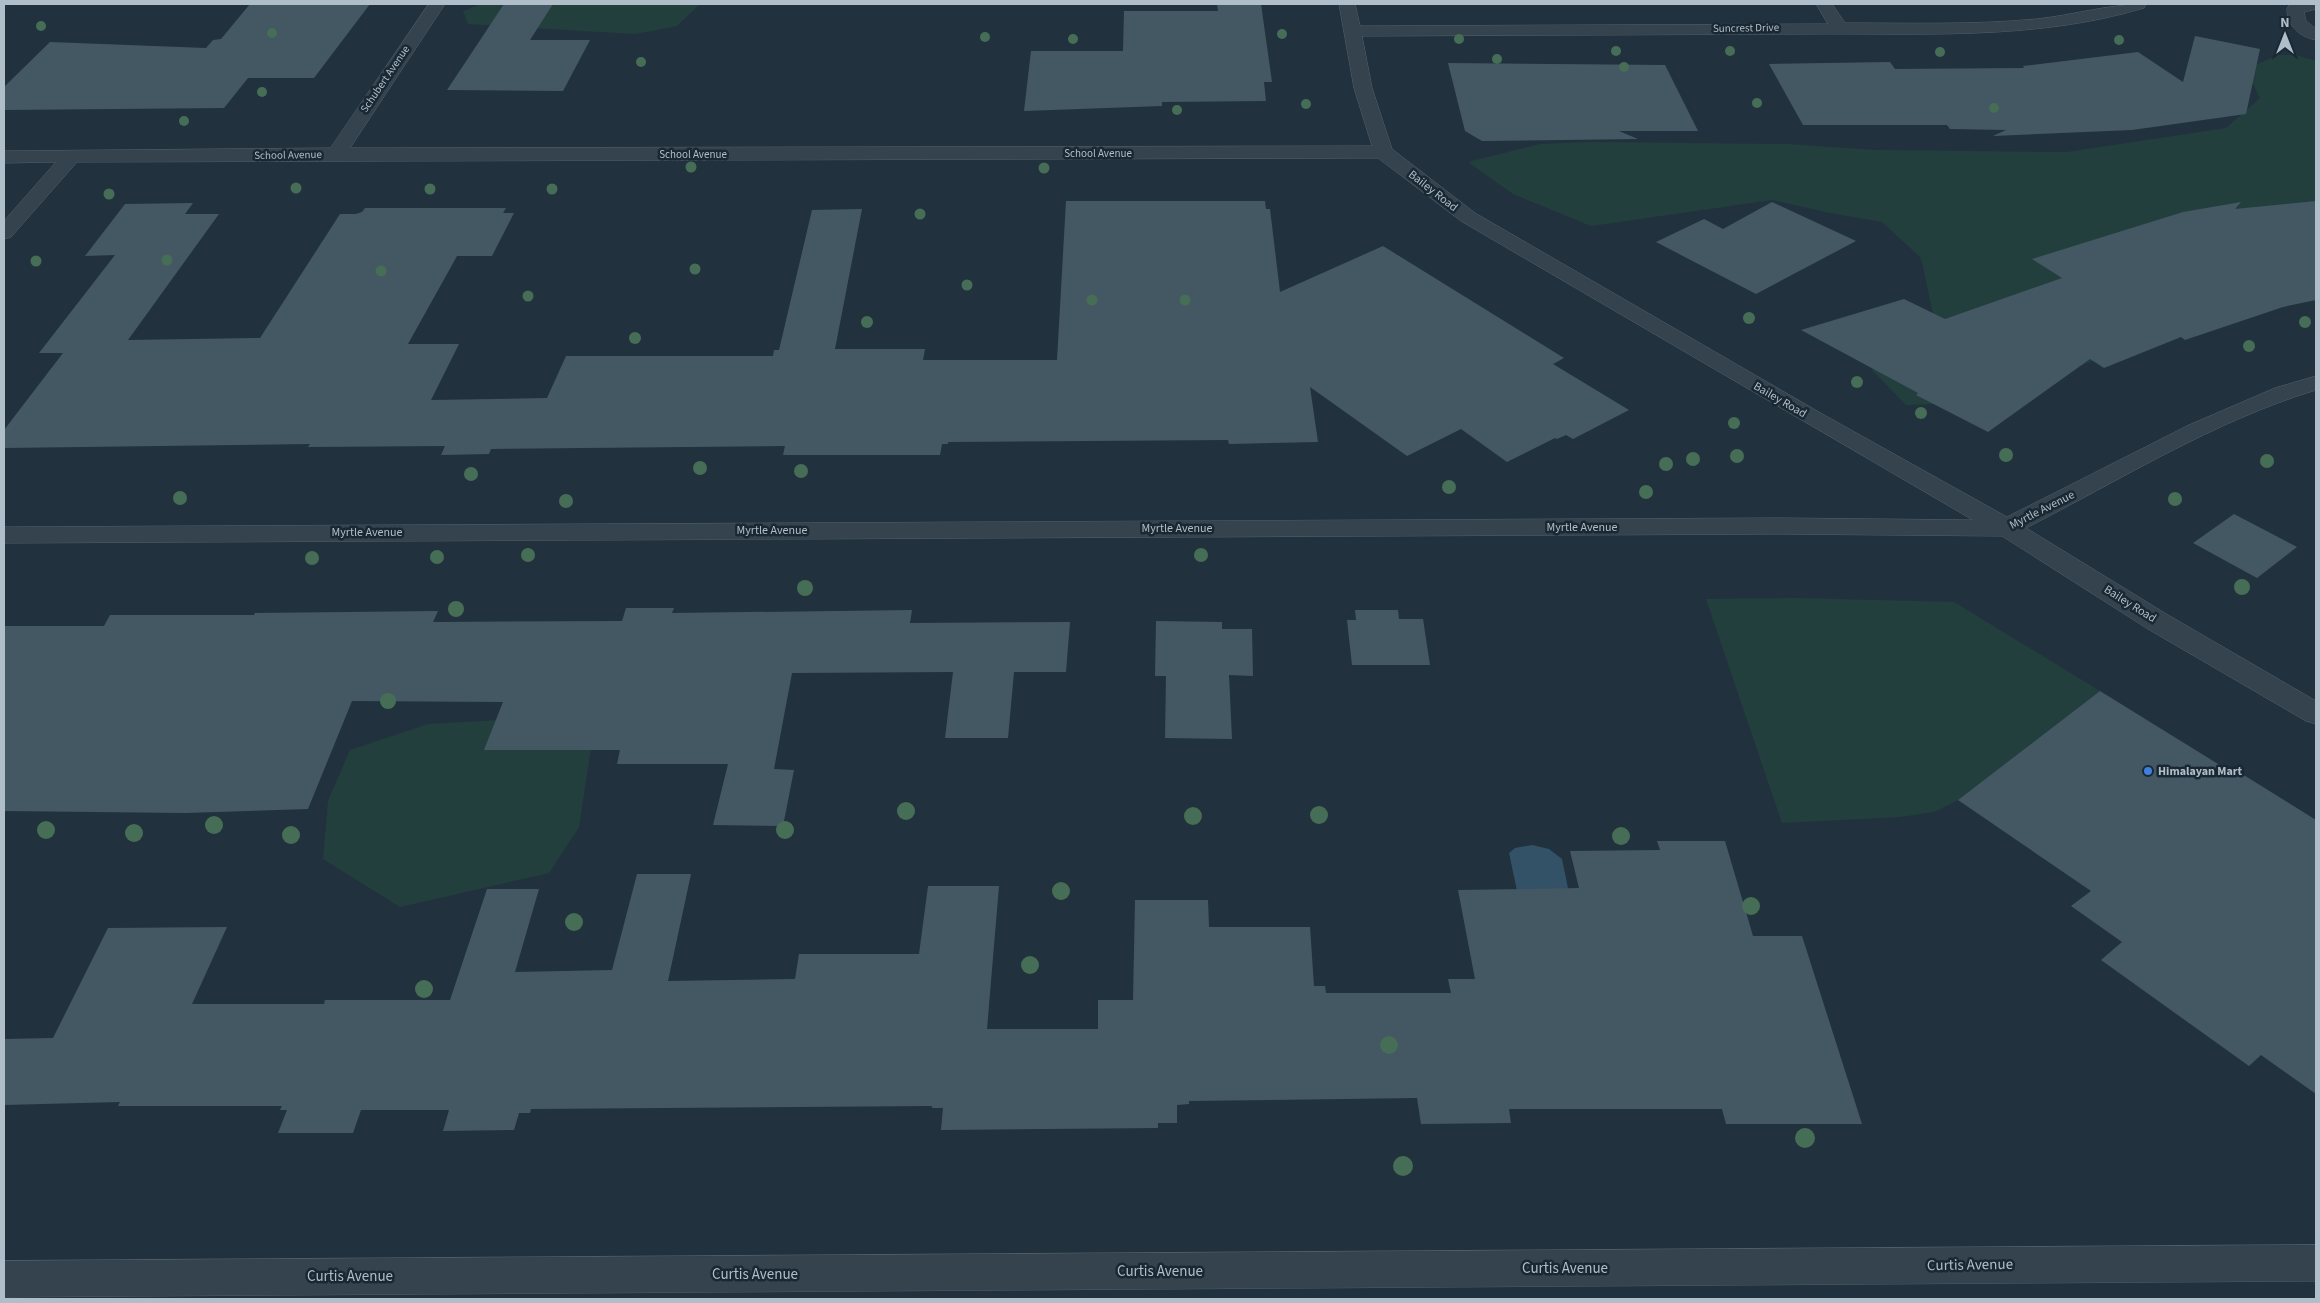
<svg xmlns="http://www.w3.org/2000/svg" width="2320" height="1303" viewBox="0 0 2320 1303" font-family="'Source Sans 3',sans-serif">
	<style>
		.green { fill: #233f3d }
		.water { fill: #335167 }
		.building { fill: #445864 }
		.lines { fill: none; stroke-linecap: round; stroke-linejoin: round }
		.minor-casing { stroke: #53616c; stroke-width: 1 }
		.minor { fill: #35434e; fill-rule: evenodd }
		.tree { fill: #466d55 }
		.shop-dot { fill: #3f7fe0; stroke: #1a2833; stroke-width: 2 }
		.labels { text-anchor: middle; dominant-baseline: central; stroke-width: 5; stroke-linejoin: round; paint-order: stroke }
		.far-street-label { font-size: 11px; fill: #b0bec9; stroke: #1a2833 }
		.street-label { font-size: 12px; fill: #b0bec9; stroke: #1a2833 }
		.poi-label { font-size: 12px; font-weight: bold; fill: #b0bec9; stroke: #1a2833; text-anchor: start }
		.near-street-label { font-size: 15px; fill: #b0bec9; stroke: #1a2833 }
	</style>
	<rect width="100%" height="100%" fill="#21323e"/>
	<!-- green -->
	<g class="green">
		<polygon points="482,4 700,4 677,26 635,34 468,24 463,11"/>
		<polygon points="2278,55 2296,55 2316,61 2316,212 2271,218 2099,358 2038,384 1960,403 1906,405 1872,370 1897,336 1935,322 1921,258 1882,222 1830,213 1772,200 1591,226 1513,194 1468,162 1540,144 1589,142 1786,144 1875,150 2067,152 2226,128 2260,98 2246,69"/>
		<polygon points="1795,598 1954,602 2100,691 1958,800 1934,812 1900,817 1782,823 1706,599"/>
		<polygon points="596,715 579,827 549,873 400,907 323,859 328,801 350,750 428,724"/>
	</g>
	<!-- water -->
	<polygon class="water" points="1532,845 1549,849 1562,859 1574,917 1524,924 1509,853 1515,848"/>
	<!-- building -->
	<g class="building">
		<polygon points="250,4 370,4 314,78 248,78 224,108 4,110 4,87 50,42 206,48 213,40 221,39"/>
		<polygon points="504,4 553,4 530,40 590,40 563,91 447,90"/>
		<polygon points="1217,4 1261,4 1272,82 1264,82 1266,101 1162,102 1162,106 1024,111 1031,51 1123,51 1124,11 1218,11"/>
		<polygon points="2195,36 2260,49 2246,114 2132,130 1993,136 2006,130 1950,129 1947,125 1803,125 1769,64 1890,62 1895,69 2024,68 2023,66 2138,52 2183,82"/>
		<polygon points="1448,63 1665,65 1698,131 1619,131 1638,139 1482,141 1465,131"/>
		<polygon points="1066,201 1265,201 1266,209 1270,209 1280,292 1383,246 1564,358 1553,364 1629,410 1573,439 1566,435 1557,439 1555,438 1507,462 1461,429 1407,456 1310,387 1318,442 1229,444 1228,440 948,442 948,444 942,444 940,455 783,455 785,446 491,449 489,454 441,455 445,446 308,447 310,444 4,448 4,430 63,353 39,353 115,255 85,256 125,204 193,203 185,214 219,214 128,340 260,338 340,214 356,214 362,212 365,208 506,208 503,213 514,213 492,256 457,256 408,344 459,344 431,400 547,398 566,356 773,356 774,350 779,350 812,210 862,209 835,349 925,349 923,360 1057,360"/>
		<polygon points="2316,201 2316,300 2283,307 2185,340 2181,337 2104,368 2090,359 1988,432 1916,395 1918,393 1801,330 1904,299 1945,319 2062,278 2032,259 2183,212 2241,202 2235,209"/>
		<polygon points="1772,202 1856,241 1756,294 1656,242 1704,219 1723,229"/>
		<polygon points="2234,514 2297,547 2257,578 2193,543"/>
		<polygon points="626,608 674,608 672,613 912,610 910,623 1070,622 1066,672 1014,672 1008,738 945,738 953,672 792,673 774,769 794,770 783,826 713,825 728,764 617,764 620,750 484,750 503,702 352,701 308,809 185,813 4,811 4,626 104,626 110,615 254,615 255,613 438,611 433,622 622,621"/>
		<polygon points="1355,610 1398,610 1399,619 1423,619 1430,665 1352,665 1347,620 1356,620"/>
		<polygon points="1156,621 1222,622 1222,629 1252,629 1253,676 1229,675 1232,739 1165,738 1166,676 1155,676"/>
		<polygon points="2100,691 2231,772 2234,769 2316,820 2316,1094 2261,1055 2249,1066 2101,960 2122,942 2071,906 2091,891 1958,800"/>
		<polygon points="1657,841 1725,841 1753,936 1802,936 1862,1124 1726,1124 1722,1109 1509,1109 1511,1123 1421,1124 1417,1098 1189,1101 1189,1104 1177,1105 1177,1123 1158,1123 1158,1128 941,1130 943,1108 932,1108 932,1106 531,1109 530,1113 519,1113 514,1130 443,1131 449,1110 361,1110 353,1133 278,1133 287,1110 280,1110 282,1106 118,1106 120,1102 4,1105 4,1039 53,1038 108,928 227,927 192,1004 324,1004 325,1000 450,1000 487,889 539,889 515,972 612,970 637,874 691,874 668,981 795,979 799,954 919,954 928,886 999,886 987,1029 1098,1029 1098,1000 1133,1000 1135,900 1208,900 1209,927 1310,927 1314,986 1325,986 1326,993 1451,993 1448,979 1475,979 1458,890 1579,888 1570,851 1660,850"/>
	</g>
	<g class="lines">
		<!-- minor casing -->
		<g class="minor-casing">
			<g id="minor">
				<path d="M429 4H445L350 148 1372 146 1354 88 1339 4H1355L1360 26 1828 24 1816 4H1832L1845 23C1909 23 1973 25 2037 19 2074 15 2109 4 2146 4L2144 8C2034 41 1917 33 1803 34 1656 35 1509 35 1362 36L1372 88 1392 149 1475 213 1824 415 2007 517 2189 425 2275 388 2316 376V390C2214 421 2120 480 2026 528L2168 615 2316 701V724L2306 721 2148 629 2002 536 1779 534 4 543V527L1779 518 1973 520 1461 221 1378 158 77 162 11 237 4 239V221L56 162 4 163V151L330 148Z"/>
				<path d="M2296 4H2316V9L2304 12 2306 21 2316 29V40C2300 37 2287 26 2287 9L2289 5Z"/>
				<polygon points="2316,1245 2316,1281 4,1297 4,1261"/>
			</g>
		</g>
		<!-- minor -->
		<use href="#minor" class="minor"/>
	</g>
	<!-- trees -->
	<g class="tree">
		<circle cx="41" cy="26" r="5"/>
		<circle cx="272" cy="33" r="5"/>
		<circle cx="1282" cy="34" r="5"/>
		<circle cx="985" cy="37" r="5"/>
		<circle cx="1073" cy="39" r="5"/>
		<circle cx="1459" cy="39" r="5"/>
		<circle cx="2119" cy="40" r="5"/>
		<circle cx="1616" cy="51" r="5"/>
		<circle cx="1730" cy="51" r="5"/>
		<circle cx="1940" cy="52" r="5"/>
		<circle cx="1497" cy="59" r="5"/>
		<circle cx="641" cy="62" r="5"/>
		<circle cx="1624" cy="67" r="5"/>
		<circle cx="262" cy="92" r="5"/>
		<circle cx="1757" cy="103" r="5"/>
		<circle cx="1306" cy="104" r="5"/>
		<circle cx="1994" cy="108" r="5"/>
		<circle cx="1177" cy="110" r="5"/>
		<circle cx="184" cy="121" r="5"/>
		<circle cx="691" cy="167" r="5.5"/>
		<circle cx="1044" cy="168" r="5.5"/>
		<circle cx="296" cy="188" r="5.5"/>
		<circle cx="430" cy="189" r="5.5"/>
		<circle cx="552" cy="189" r="5.5"/>
		<circle cx="109" cy="194" r="5.5"/>
		<circle cx="920" cy="214" r="5.5"/>
		<circle cx="167" cy="260" r="5.5"/>
		<circle cx="36" cy="261" r="5.5"/>
		<circle cx="695" cy="269" r="5.5"/>
		<circle cx="381" cy="271" r="5.5"/>
		<circle cx="967" cy="285" r="5.5"/>
		<circle cx="528" cy="296" r="5.5"/>
		<circle cx="1092" cy="300" r="5.5"/>
		<circle cx="1185" cy="300" r="5.5"/>
		<circle cx="1749" cy="318" r="6"/>
		<circle cx="867" cy="322" r="6"/>
		<circle cx="2305" cy="322" r="6"/>
		<circle cx="635" cy="338" r="6"/>
		<circle cx="2249" cy="346" r="6"/>
		<circle cx="1857" cy="382" r="6"/>
		<circle cx="1921" cy="413" r="6"/>
		<circle cx="1734" cy="423" r="6"/>
		<circle cx="2006" cy="455" r="7"/>
		<circle cx="1737" cy="456" r="7"/>
		<circle cx="1693" cy="459" r="7"/>
		<circle cx="2267" cy="461" r="7"/>
		<circle cx="1666" cy="464" r="7"/>
		<circle cx="700" cy="468" r="7"/>
		<circle cx="801" cy="471" r="7"/>
		<circle cx="471" cy="474" r="7"/>
		<circle cx="1449" cy="487" r="7"/>
		<circle cx="1646" cy="492" r="7"/>
		<circle cx="180" cy="498" r="7"/>
		<circle cx="2175" cy="499" r="7"/>
		<circle cx="566" cy="501" r="7"/>
		<circle cx="528" cy="555" r="7"/>
		<circle cx="1201" cy="555" r="7"/>
		<circle cx="437" cy="557" r="7"/>
		<circle cx="312" cy="558" r="7"/>
		<circle cx="2242" cy="587" r="8"/>
		<circle cx="805" cy="588" r="8"/>
		<circle cx="456" cy="609" r="8"/>
		<circle cx="388" cy="701" r="8"/>
		<circle cx="906" cy="811" r="9"/>
		<circle cx="1319" cy="815" r="9"/>
		<circle cx="1193" cy="816" r="9"/>
		<circle cx="214" cy="825" r="9"/>
		<circle cx="46" cy="830" r="9"/>
		<circle cx="785" cy="830" r="9"/>
		<circle cx="134" cy="833" r="9"/>
		<circle cx="291" cy="835" r="9"/>
		<circle cx="1621" cy="836" r="9"/>
		<circle cx="1061" cy="891" r="9"/>
		<circle cx="1751" cy="906" r="9"/>
		<circle cx="574" cy="922" r="9"/>
		<circle cx="1030" cy="965" r="9"/>
		<circle cx="424" cy="989" r="9"/>
		<circle cx="1389" cy="1045" r="9"/>
		<circle cx="1805" cy="1138" r="10"/>
		<circle cx="1403" cy="1166" r="10"/>
	</g>
	<!-- markers -->
	<circle class="shop-dot" cx="2148" cy="771" r="5"/>
	<g class="labels">
		<!-- far-street labels -->
		<g class="far-street-label">
			<text transform="translate(1746 28) rotate(-1)">Suncrest Drive</text>
			<text transform="translate(385 79) rotate(-56)">Schubert Avenue</text>
			<text x="1098" y="153">School Avenue</text>
			<text x="693" y="154">School Avenue</text>
			<text transform="translate(288 155) rotate(-1)">School Avenue</text>
		</g>
		<!-- street labels -->
		<g class="street-label">
			<text transform="translate(1433 191) rotate(38)">Bailey Road</text>
			<text transform="translate(1780 400) rotate(30)">Bailey Road</text>
			<text transform="translate(2042 510) rotate(-27)">Myrtle Avenue</text>
			<text x="1582" y="527">Myrtle Avenue</text>
			<text x="1177" y="528">Myrtle Avenue</text>
			<text x="772" y="530">Myrtle Avenue</text>
			<text x="367" y="532">Myrtle Avenue</text>
			<text transform="translate(2130 604) rotate(32)">Bailey Road</text>
		</g>
		<!-- poi labels -->
		<g class="poi-label">
			<text x="2158" y="771">Himalayan Mart</text>
		</g>
		<!-- near-street labels -->
		<g class="near-street-label">
			<text transform="translate(1970 1265) rotate(-1)">Curtis Avenue</text>
			<text x="1565" y="1268">Curtis Avenue</text>
			<text x="1160" y="1271">Curtis Avenue</text>
			<text x="755" y="1274">Curtis Avenue</text>
			<text x="350" y="1276">Curtis Avenue</text>
		</g>
	</g>
	<!-- border -->
	<rect width="2320" height="1303" fill="none" stroke="#b0bec9" stroke-width="10"/>
	<!-- north arrow -->
	<g transform="translate(2285 35)" stroke="#1a2833" stroke-width="4" paint-order="stroke">
	<path d="M0-4L9 19L0 12L-9 19Z" fill="#b0bec9"/>
	<text y="-8" font-size="14" font-weight="bold" text-anchor="middle" fill="#b0bec9">N</text>
	</g>
</svg>
